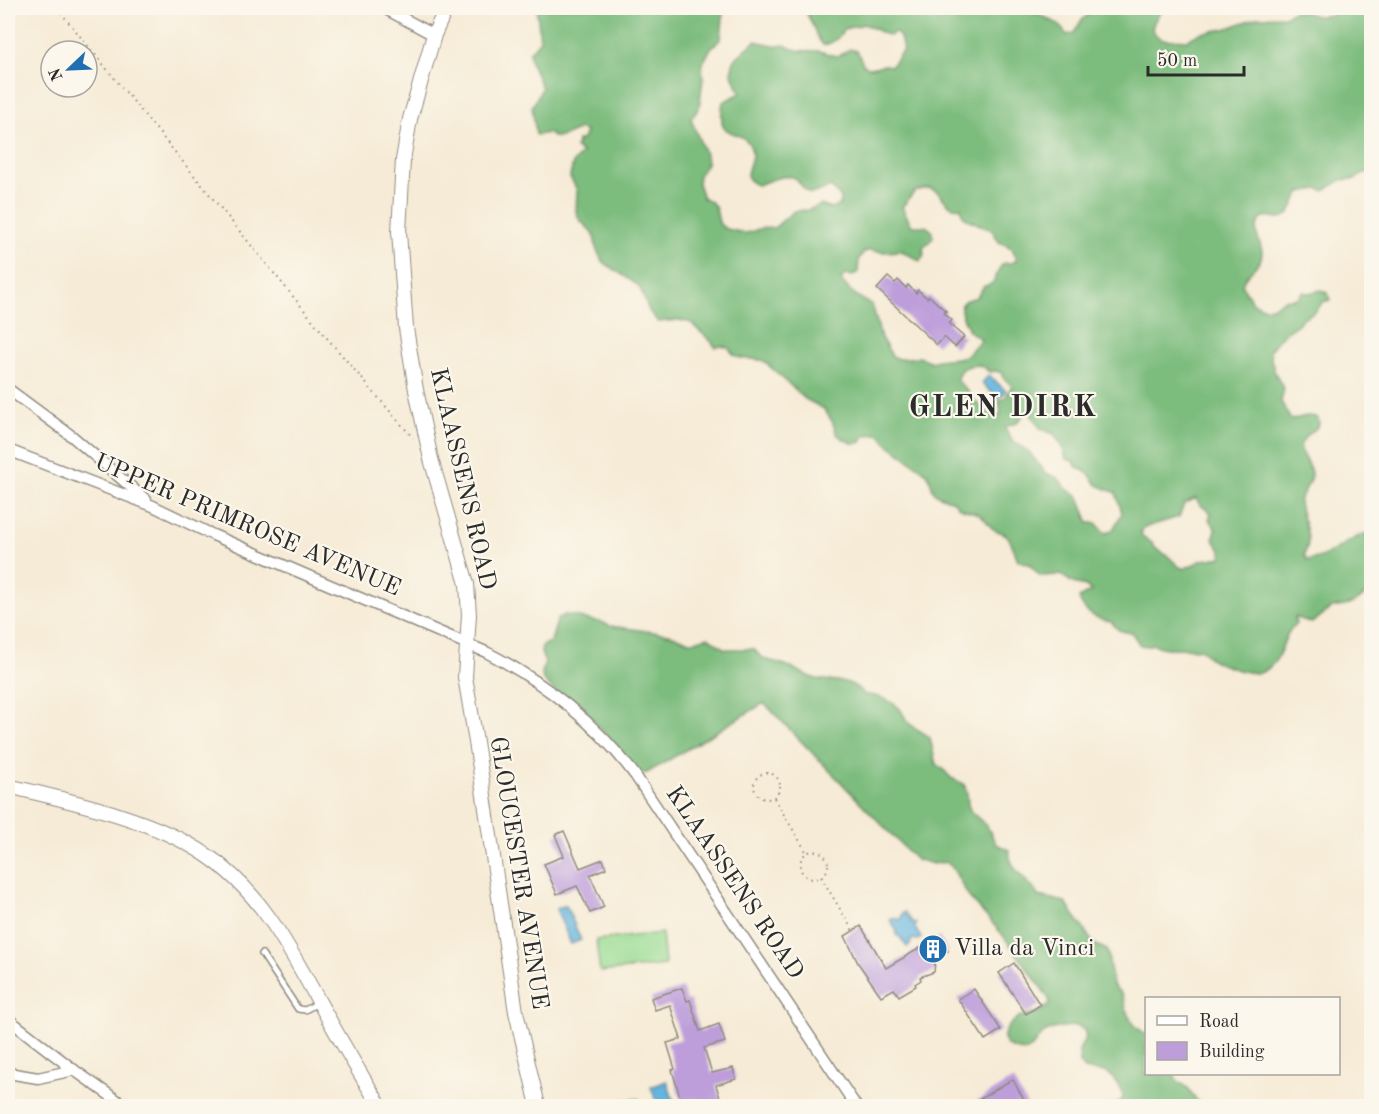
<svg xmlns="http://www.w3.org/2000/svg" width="1379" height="1114" viewBox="0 0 1379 1114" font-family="'Old Standard TT',serif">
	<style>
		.green { fill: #9adc93; stroke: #62845f; stroke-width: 1.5 }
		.forest { fill: #7bbc7d; stroke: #537454; stroke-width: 1.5; fill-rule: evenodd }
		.water { fill: #63b4de; stroke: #477084; stroke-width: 1.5 }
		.building { fill: #bd9edb }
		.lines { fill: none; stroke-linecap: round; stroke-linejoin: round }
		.service-casing { stroke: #908b80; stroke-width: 8 }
		.minor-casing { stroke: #908b80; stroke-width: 13 }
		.tertiary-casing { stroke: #908b80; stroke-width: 16 }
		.path { stroke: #908b80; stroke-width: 2; stroke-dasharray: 1.5 4.5; stroke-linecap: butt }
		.service { stroke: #fff; stroke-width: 5 }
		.minor { stroke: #fff; stroke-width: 10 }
		.tertiary { stroke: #fff; stroke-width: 14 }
		.labels { text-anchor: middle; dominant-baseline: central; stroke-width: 4.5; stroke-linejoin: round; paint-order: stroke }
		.street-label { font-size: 24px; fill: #2b2b2b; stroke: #fbf7ec }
		.poi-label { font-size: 24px; fill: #2b2b2b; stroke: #fbf7ec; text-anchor: start }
		.district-label { font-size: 30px; font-weight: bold; letter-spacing: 1.5px; fill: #2b2b2b; stroke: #fbf7ec }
	</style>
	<rect width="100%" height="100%" fill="#fbf7ec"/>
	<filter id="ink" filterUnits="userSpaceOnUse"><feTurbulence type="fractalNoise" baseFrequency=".0167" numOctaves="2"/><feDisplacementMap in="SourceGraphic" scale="12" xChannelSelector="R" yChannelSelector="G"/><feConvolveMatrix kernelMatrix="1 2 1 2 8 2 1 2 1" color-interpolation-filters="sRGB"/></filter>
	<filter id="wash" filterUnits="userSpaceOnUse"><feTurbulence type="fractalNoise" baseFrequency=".008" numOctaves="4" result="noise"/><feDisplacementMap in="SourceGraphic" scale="24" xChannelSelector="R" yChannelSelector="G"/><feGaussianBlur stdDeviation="1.35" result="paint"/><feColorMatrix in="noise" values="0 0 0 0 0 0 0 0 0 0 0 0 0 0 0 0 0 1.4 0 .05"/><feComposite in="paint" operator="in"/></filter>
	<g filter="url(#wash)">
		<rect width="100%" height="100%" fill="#f6ebd6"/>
		<!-- green -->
		<g class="green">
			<polygon points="662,933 665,965 600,972 596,940"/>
			<polygon points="639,1099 640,1106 572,1106 572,1103"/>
		</g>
		<!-- forest -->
		<g class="forest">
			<path d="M543 8 550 10 554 8H721L723 17 721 39 711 48 702 65 703 79 699 108 691 119 706 156 707 163 699 175 698 183 703 198C726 206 710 223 727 229 733 230 741 233 746 233 757 231 763 225 774 228L794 211 808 210 821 205C828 209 832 209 840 205L841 198 831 187 811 194C803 190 802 185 797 180 788 171 767 182 757 185L751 182 747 176C747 168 752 162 752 153 749 131 728 137 723 126 720 119 722 109 723 102L741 93 731 73 734 60 755 41 778 46 785 45C797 53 806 50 819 51 825 52 831 56 838 56L850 49 857 51 863 64 869 68 885 65 891 66 903 50 900 37 895 32 889 36 864 24 844 29C839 38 834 43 823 45 815 36 814 24 807 15L809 8H1028L1058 24 1067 35 1074 33 1081 21 1095 8H1163L1154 22 1152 29C1161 46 1173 37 1188 40L1200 33 1225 29 1258 17 1285 16 1294 11H1301L1317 16 1331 15 1343 8H1371V170L1355 179 1341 180 1324 191 1318 189 1301 192C1295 199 1293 211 1286 216 1276 223 1268 210 1260 221 1251 232 1262 242 1262 253 1262 266 1247 269 1242 285L1252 302 1265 308 1272 307 1284 300 1298 298 1302 292 1309 293 1322 290 1328 293 1330 300 1323 302 1315 312 1302 318 1298 324 1282 335 1270 350C1271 365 1275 376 1284 389L1281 402 1291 420C1301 417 1308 414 1318 418L1319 425C1315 430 1309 434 1304 439 1293 452 1311 461 1311 475 1310 485 1302 493 1299 501 1300 520 1315 537 1304 554L1307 560C1331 558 1348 537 1371 532V588C1364 595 1359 602 1349 605 1342 607 1337 606 1330 609 1323 613 1319 619 1311 623L1295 617 1296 624C1280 636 1285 661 1262 672 1255 676 1221 666 1213 660 1208 657 1205 650 1199 649 1183 646 1167 652 1153 644L1147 646 1140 645 1132 633C1122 631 1117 632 1112 622 1098 619 1083 614 1079 598L1091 591 1086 586 1073 583 1061 575 1040 576 1030 565 1018 560C1014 552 1012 539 1005 534 1001 532 995 531 992 528 987 523 985 517 978 514 968 509 960 512 954 501 931 494 935 495 928 474L888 444 879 434 865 435 861 442 854 444 842 438 837 434 832 421 824 409 805 399 764 361C751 356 737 364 729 348L722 346 715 347C708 334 698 333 692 323L679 320 658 322 649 311 641 290 637 285 602 261 596 248 594 234 579 219 576 212 577 190 570 177 573 163 582 153 576 148 577 141 583 139 586 132 580 129 561 137H554L549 133 536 135 532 107 542 88 531 63 529 53 540 40 537 11ZM929 188C946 192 944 211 961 207L962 214 967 219 992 230 999 242 1012 248 1017 260 1011 263H1004C994 271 999 285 984 286L977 297 964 301 961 307C960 317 967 322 969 331L981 339 979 343C973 346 971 353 965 356 953 361 941 357 932 362L919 357 898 359 892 356 881 338 872 304C861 300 846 289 841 279L846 274 852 276 858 272 859 259 863 253 869 250 883 252 902 251 920 261 924 255 923 248 933 238 932 231 926 226H912L902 207 915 191ZM978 365 984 367 989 372 996 371 1002 373V376L1012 386 1005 398 999 401 1001 414 996 417C987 414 982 406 974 401L971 395 957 380C958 368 966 366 978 365ZM1029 412 1041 429 1054 434 1062 446 1066 459 1073 461 1077 467 1089 474 1097 485 1116 493 1122 513 1112 531 1105 533 1096 523H1089L1079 497 1067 489 1058 478 1046 473 1029 452 1012 440 1005 428C1009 424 1011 425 1016 423 1021 419 1022 414 1029 412ZM1196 498 1199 504 1211 513 1209 520C1216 526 1217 531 1213 539L1221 550 1222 557 1202 560 1184 569 1178 566 1168 556 1156 549 1152 543 1141 535 1143 528 1179 517 1184 504Z"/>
			<path d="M565 615C578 615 579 618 590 620 598 622 602 621 610 626L669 634 688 641H695L708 637 725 649H754C762 661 770 660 782 664 793 667 802 674 813 678 835 684 847 675 865 695 875 694 893 701 900 709 904 714 905 720 910 724 917 730 924 732 930 738L936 765 942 768 951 778 964 784 967 792 968 805 971 812 987 826 996 844 1009 850C1010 874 1030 878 1038 896L1065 902 1094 944 1107 950 1113 985 1122 995 1128 1015 1136 1027 1146 1034V1074H1173L1177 1080 1188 1088 1201 1106H1104L1118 1103 1123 1098C1123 1092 1121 1090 1118 1085 1104 1064 1105 1075 1085 1069L1080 1063 1079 1050 1086 1037 1084 1030 1078 1026C1067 1026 1052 1027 1043 1034 1035 1041 1036 1046 1025 1051 994 1048 1001 1030 1020 1016 1030 1017 1044 1011 1050 1003L1048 997 1002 934 969 897 952 867 946 862 933 864 920 860 917 861 764 703 647 773 641 774 601 730 579 701 556 693 543 680 542 673 545 663 541 653 542 646 551 641 558 618Z"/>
		</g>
		<!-- water -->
		<g class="water">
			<polygon points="989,375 1006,391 998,399 982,383"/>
			<polygon points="566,905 581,940 571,944 556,909"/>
			<polygon points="905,912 912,922 916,923 915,928 921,938 918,940 912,939 910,945 907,947 900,937 896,935 897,931 890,920 894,918 900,920 902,914"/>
			<polygon points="667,1081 675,1106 658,1106 651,1087"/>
		</g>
		<g id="blocks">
			<!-- building -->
			<g class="building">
				<polygon points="888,277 895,283 898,280 906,288 908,285 916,293 918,290 927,298 929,296 946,311 944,313 952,320 949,324 964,337 955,347 944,337 937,345 877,289"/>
				<polygon points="564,831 580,868 603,859 606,868 590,875 604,907 590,913 577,886 557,894 544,864 564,856 555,835"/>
				<polygon points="861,926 886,968 939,937 948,951 943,954 944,956 935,962 934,972 920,977 921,980 915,984 916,986 899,996 894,989 881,996 858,963 845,936"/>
				<polygon points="1014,963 1040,1005 1026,1014 999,973"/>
				<polygon points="682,988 687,1001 690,1000 700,1031 719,1024 725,1042 704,1048 712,1073 733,1068 736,1079 716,1085 721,1101 719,1102 720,1107 683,1107 672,1070 675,1069 667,1043 681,1039 670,1005 655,1010 651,998"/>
				<polygon points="974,989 1001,1030 985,1040 958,999"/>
				<polygon points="1013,1080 1028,1107 967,1107 1006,1083"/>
			</g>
		</g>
	</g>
	<g filter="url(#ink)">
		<use href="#blocks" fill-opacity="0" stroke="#908b80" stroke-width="1.5"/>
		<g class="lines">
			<!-- service casing -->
			<g class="service-casing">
				<polyline id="service" points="262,954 298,1009 305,1010 318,1003"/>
			</g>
			<!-- minor casing -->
			<g class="minor-casing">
				<g id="minor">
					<polyline points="384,8 434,35"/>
					<polyline points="8,389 73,437 146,500"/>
					<path d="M8 450 153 506 213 535 486 652C543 681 597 724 635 775L856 1106"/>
					<polyline points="8,1019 74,1070 125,1106"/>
					<polyline points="8,1073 38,1078 74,1070"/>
				</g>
			</g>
			<!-- tertiary casing -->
			<g class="tertiary-casing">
				<g id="tertiary">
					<polyline points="446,8 434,35 410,119 403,160 399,232 406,328 416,390 431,459 467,584 469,615 465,677 468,694 477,748 516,1012 538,1106"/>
					<path d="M8 786C70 801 151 818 205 854 259 890 288 945 318 1000 338 1036 359 1072 380 1106"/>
				</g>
			</g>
			<!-- path -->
			<g class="path">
				<polyline points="57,8 327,338 413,438"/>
				<circle cx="767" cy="786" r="13"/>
				<polyline points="774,798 807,853"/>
				<circle cx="814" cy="865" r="14"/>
				<polyline points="821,877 853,931"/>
			</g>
			<!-- service -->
			<use href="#service" class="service"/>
			<!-- minor -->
			<use href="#minor" class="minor"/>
			<!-- tertiary -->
			<use href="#tertiary" class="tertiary"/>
		</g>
	</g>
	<!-- icons -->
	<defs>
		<g id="building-disc" transform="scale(1.5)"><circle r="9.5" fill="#1f6fb2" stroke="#fbf7ec"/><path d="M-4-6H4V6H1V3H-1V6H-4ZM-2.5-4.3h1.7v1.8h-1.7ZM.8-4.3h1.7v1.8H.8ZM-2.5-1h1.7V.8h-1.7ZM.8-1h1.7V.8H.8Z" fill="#fff"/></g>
	</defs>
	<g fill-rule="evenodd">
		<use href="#building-disc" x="933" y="949"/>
	</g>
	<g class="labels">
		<!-- street labels -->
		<g class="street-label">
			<text transform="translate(462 479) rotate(77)">KLAASSENS ROAD</text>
			<text transform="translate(247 526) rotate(23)">UPPER PRIMROSE AVENUE</text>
			<text transform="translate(518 873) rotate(81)">GLOUCESTER AVENUE</text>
			<text transform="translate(734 883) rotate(56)">KLAASSENS ROAD</text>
		</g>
		<!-- poi labels -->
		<g class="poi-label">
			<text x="954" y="949">Villa da Vinci</text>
		</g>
		<!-- district labels -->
		<g class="district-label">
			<text x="1003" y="408">GLEN DIRK</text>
		</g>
	</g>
	<!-- margin -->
	<rect width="1379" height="1114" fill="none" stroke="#fbf7ec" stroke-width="30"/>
	<!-- legend -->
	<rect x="1145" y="997" width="195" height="78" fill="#fbf7ec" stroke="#a8a59f" stroke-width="1.5"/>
	<rect x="1157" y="1016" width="30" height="9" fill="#ffffff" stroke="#a8a59f" stroke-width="1.5"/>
	<text x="1199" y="1027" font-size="18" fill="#2b2b2b">Road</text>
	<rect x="1157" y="1042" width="30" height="18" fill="#bd9edb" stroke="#a8a59f" stroke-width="1.5"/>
	<text x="1199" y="1057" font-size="18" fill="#2b2b2b">Building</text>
	<!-- north arrow -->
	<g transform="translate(69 69) rotate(247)"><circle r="28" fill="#fbf7ec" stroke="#a8a59f" stroke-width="1.5"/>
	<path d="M0-4.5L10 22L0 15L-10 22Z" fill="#1f6fb2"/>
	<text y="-9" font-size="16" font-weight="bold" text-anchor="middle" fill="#2b2b2b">N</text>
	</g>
	<!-- scale -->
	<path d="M1148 66v9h96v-9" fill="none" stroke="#2b2b2b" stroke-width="3"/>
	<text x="1157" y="66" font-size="18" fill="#2b2b2b" stroke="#fbf7ec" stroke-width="4.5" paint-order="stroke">50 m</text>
</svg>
